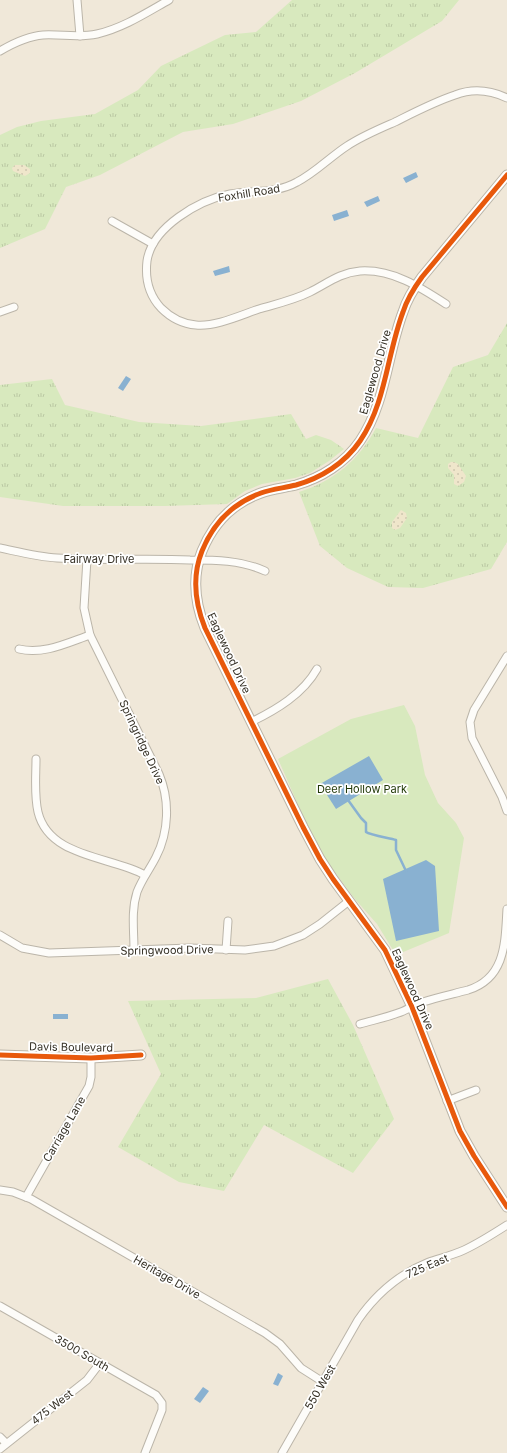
<svg xmlns="http://www.w3.org/2000/svg" width="507" height="1453" viewBox="0 0 507 1453" font-family="Inter,sans-serif">
	<style>
		.grass { fill: url(#grass-tufts) }
		.sand { fill: url(#sand-dots) }
		.park { fill: #d8e9be }
		.water { fill: #89b1d1 }
		.lines { fill: none; stroke-linecap: round; stroke-linejoin: round }
		.stream { stroke: #89b1d1; stroke-width: 2.5 }
		.street-casing { stroke: #bbb5a9; stroke-width: 9 }
		.secondary-casing { stroke: #bbb5a9; stroke-width: 11 }
		.street { stroke: #fdfcf9; stroke-width: 7 }
		.secondary { stroke: #fdfcf9; stroke-width: 9 }
		.cycleway-casing { stroke: #fff; stroke-width: 8 }
		.cycleway { stroke: #e8590c; stroke-width: 5 }
		.labels { text-anchor: middle; dominant-baseline: central; stroke-width: 3.5; stroke-linejoin: round; paint-order: stroke }
		.street-label { font-size: 11px; fill: #353025; stroke: #fff }
		.park-label { font-size: 11px; fill: #1f3705; stroke: #fff }
	</style>
	<defs>
		<pattern id="grass-tufts" width="24" height="20" patternUnits="userSpaceOnUse"><rect width="24" height="20" fill="#d8e9be"/><path d="M3 7l-1-3M5 7V3M7 7l1-3M15 17l-1-3M17 17v-4M19 17l1-3" fill="none" stroke="#bac8a3"/></pattern>
		<pattern id="sand-dots" width="8" height="8" patternUnits="userSpaceOnUse"><rect width="8" height="8" fill="#efe6cb"/><path d="M2 2h.1M6 6h.1" fill="none" stroke="#cec6ae" stroke-width="1.8" stroke-linecap="round"/></pattern>
	</defs>
	<rect width="100%" height="100%" fill="#f0e8d9"/>
	<!-- grass -->
	<g class="grass">
		<polygon points="292,0 459,0 442,21 355,73 301,101 233,124 183,132 100,175 66,187 45,229 0,248 0,135 17,127 41,121 95,114 138,90 161,66 225,35 256,32"/>
		<path d="M507 323V542L491 569 423 588 388 587 347 568 320 546 299 492C334 481 359 460 376 428L418 438 453 367 488 355Z"/>
		<polygon points="52,379 65,405 139,422 201,426 291,414 306,439 316,435 331,440 344,449 329,461 310,473 295,478 262,484 245,491 227,504 165,506 63,506 0,497 0,385"/>
		<polygon points="328,979 353,1025 394,1119 353,1173 264,1125 224,1191 179,1182 118,1147 161,1074 128,1001 256,998"/>
	</g>
	<!-- sand -->
	<g class="sand">
		<polygon points="15,165 24,165 30,169 30,173 25,176 13,171 12,168"/>
		<polygon points="451,462 454,462 458,464 466,476 464,482 458,486 454,484 454,475 448,468 448,464"/>
		<polygon points="401,510 406,513 407,518 400,528 395,530 392,528 392,522"/>
	</g>
	<!-- park -->
	<polygon class="park" points="404,705 415,726 425,775 438,803 456,823 464,838 449,933 396,955 377,924 354,898 323,856 303,816 278,759 351,719"/>
	<!-- water -->
	<g class="water">
		<polygon points="416,172 418,177 406,183 403,178"/>
		<polygon points="378,196 380,201 367,207 364,202"/>
		<polygon points="347,210 349,216 334,221 332,215"/>
		<polygon points="229,266 230,272 215,276 213,271"/>
		<polygon points="126,376 131,379 123,391 118,388"/>
		<polygon points="369,756 383,780 336,809 320,784"/>
		<polygon points="426,860 435,866 439,931 396,941 383,879"/>
		<rect x="53" y="1014" width="15" height="5"/>
		<polygon points="278,1373 283,1376 278,1386 273,1384"/>
		<polygon points="203,1387 209,1391 200,1403 194,1399"/>
	</g>
	<g class="lines">
		<!-- stream -->
		<path class="stream" d="M348 800 361 818 366 823V832C370 835 389 838 396 840V850L406 871"/>
		<!-- street casing -->
		<g class="street-casing">
			<g id="street">
				<polyline points="77,0 80,36"/>
				<path d="M0 51C12 44 28 36 43 35 61 34 79 38 97 34 123 28 146 13 169 0"/>
				<polyline points="112,221 153,244"/>
				<path d="M446 304C420 287 392 269 360 271 339 273 328 283 310 292 294 300 276 304 259 309 241 315 215 327 196 325 183 324 170 317 161 308 149 295 145 278 147 261 152 227 199 200 230 194 253 190 276 194 297 182 315 173 330 157 347 146 362 136 379 129 395 122 415 112 434 102 455 95 473 88 490 90 507 98"/>
				<polyline points="0,312 14,307"/>
				<path d="M0 548C19 552 38 557 57 558 101 561 146 558 190 560 215 560 241 560 265 571"/>
				<path d="M87 559 84 608 90 635 159 774C170 800 169 832 156 857 150 869 142 879 137 892 131 911 134 930 134 950"/>
				<path d="M19 649C43 655 67 643 90 635"/>
				<polyline points="507,656 474,710 470,722 472,738 502,797 507,811"/>
				<path d="M251 722C276 710 303 694 317 669"/>
				<path d="M36 759C36 776 34 795 38 812 49 858 111 856 145 875"/>
				<polyline points="0,935 22,948 49,953 190,948 245,950 274,946 303,935 320,924 349,901"/>
				<polyline points="226,950 228,921"/>
				<path d="M360 1024C374 1020 388 1017 401 1012 409 1009 416 1004 423 1002 438 997 453 994 468 990 506 978 505 942 507 909"/>
				<polyline points="447,1101 476,1090"/>
				<polyline points="0,1190 13,1192 31,1199 265,1333 280,1344 301,1368 323,1382"/>
				<polyline points="26,1197 89,1086 91,1077 91,1058"/>
				<polyline points="0,1306 156,1395 162,1403 162,1410 145,1453"/>
				<polyline points="0,1437 6,1443"/>
				<polyline points="0,1449 87,1380 100,1363"/>
				<path d="M282 1453 358 1320C376 1294 399 1274 429 1262 441 1258 453 1255 464 1250 479 1243 493 1234 507 1225"/>
			</g>
		</g>
		<!-- secondary casing -->
		<g class="secondary-casing">
			<g id="secondary">
				<path d="M507 175 422 277C414 288 407 299 403 312 387 354 386 403 360 441 345 463 321 478 296 485 284 488 272 489 261 493 233 503 213 524 202 551 192 576 195 603 205 628L303 827 320 859 333 879 385 950 412 1007 460 1131 474 1156 507 1207"/>
				<polyline points="0,1055 91,1058 141,1055"/>
			</g>
		</g>
		<!-- street -->
		<use href="#street" class="street"/>
		<!-- secondary -->
		<use href="#secondary" class="secondary"/>
		<!-- cycleway casing -->
		<g class="cycleway-casing">
			<g id="cycleway">
				<path d="M507 175 422 277C414 288 407 299 403 312 387 354 386 403 360 441 345 463 321 478 296 485 284 488 272 489 261 493 233 503 213 524 202 551 192 576 195 603 205 628L303 827 320 859 333 879 385 950 412 1007 460 1131 474 1156 507 1207"/>
				<polyline points="0,1055 91,1058 141,1055"/>
			</g>
		</g>
		<!-- cycleway -->
		<use href="#cycleway" class="cycleway"/>
	</g>
	<g class="labels">
		<!-- street labels -->
		<g class="street-label">
			<text transform="translate(249 193) rotate(-9)">Foxhill Road</text>
			<text transform="translate(375 372) rotate(-74)">Eaglewood Drive</text>
			<text x="99" y="559">Fairway Drive</text>
			<text transform="translate(229 653) rotate(65)">Eaglewood Drive</text>
			<text transform="translate(142 742) rotate(65)">Springridge Drive</text>
			<text transform="translate(167 950) rotate(-1)">Springwood Drive</text>
			<text transform="translate(413 989) rotate(66)">Eaglewood Drive</text>
			<text transform="translate(71 1047) rotate(1)">Davis Boulevard</text>
			<text transform="translate(64 1129) rotate(-60)">Carriage Lane</text>
			<text transform="translate(427 1266) rotate(-23)">725 East</text>
			<text transform="translate(167 1277) rotate(30)">Heritage Drive</text>
			<text transform="translate(82 1353) rotate(30)">3500 South</text>
			<text transform="translate(320 1387) rotate(-60)">550 West</text>
			<text transform="translate(52 1407) rotate(-38)">475 West</text>
		</g>
		<!-- park labels -->
		<g class="park-label">
			<text x="362" y="789">Deer Hollow Park</text>
		</g>
	</g>
</svg>
